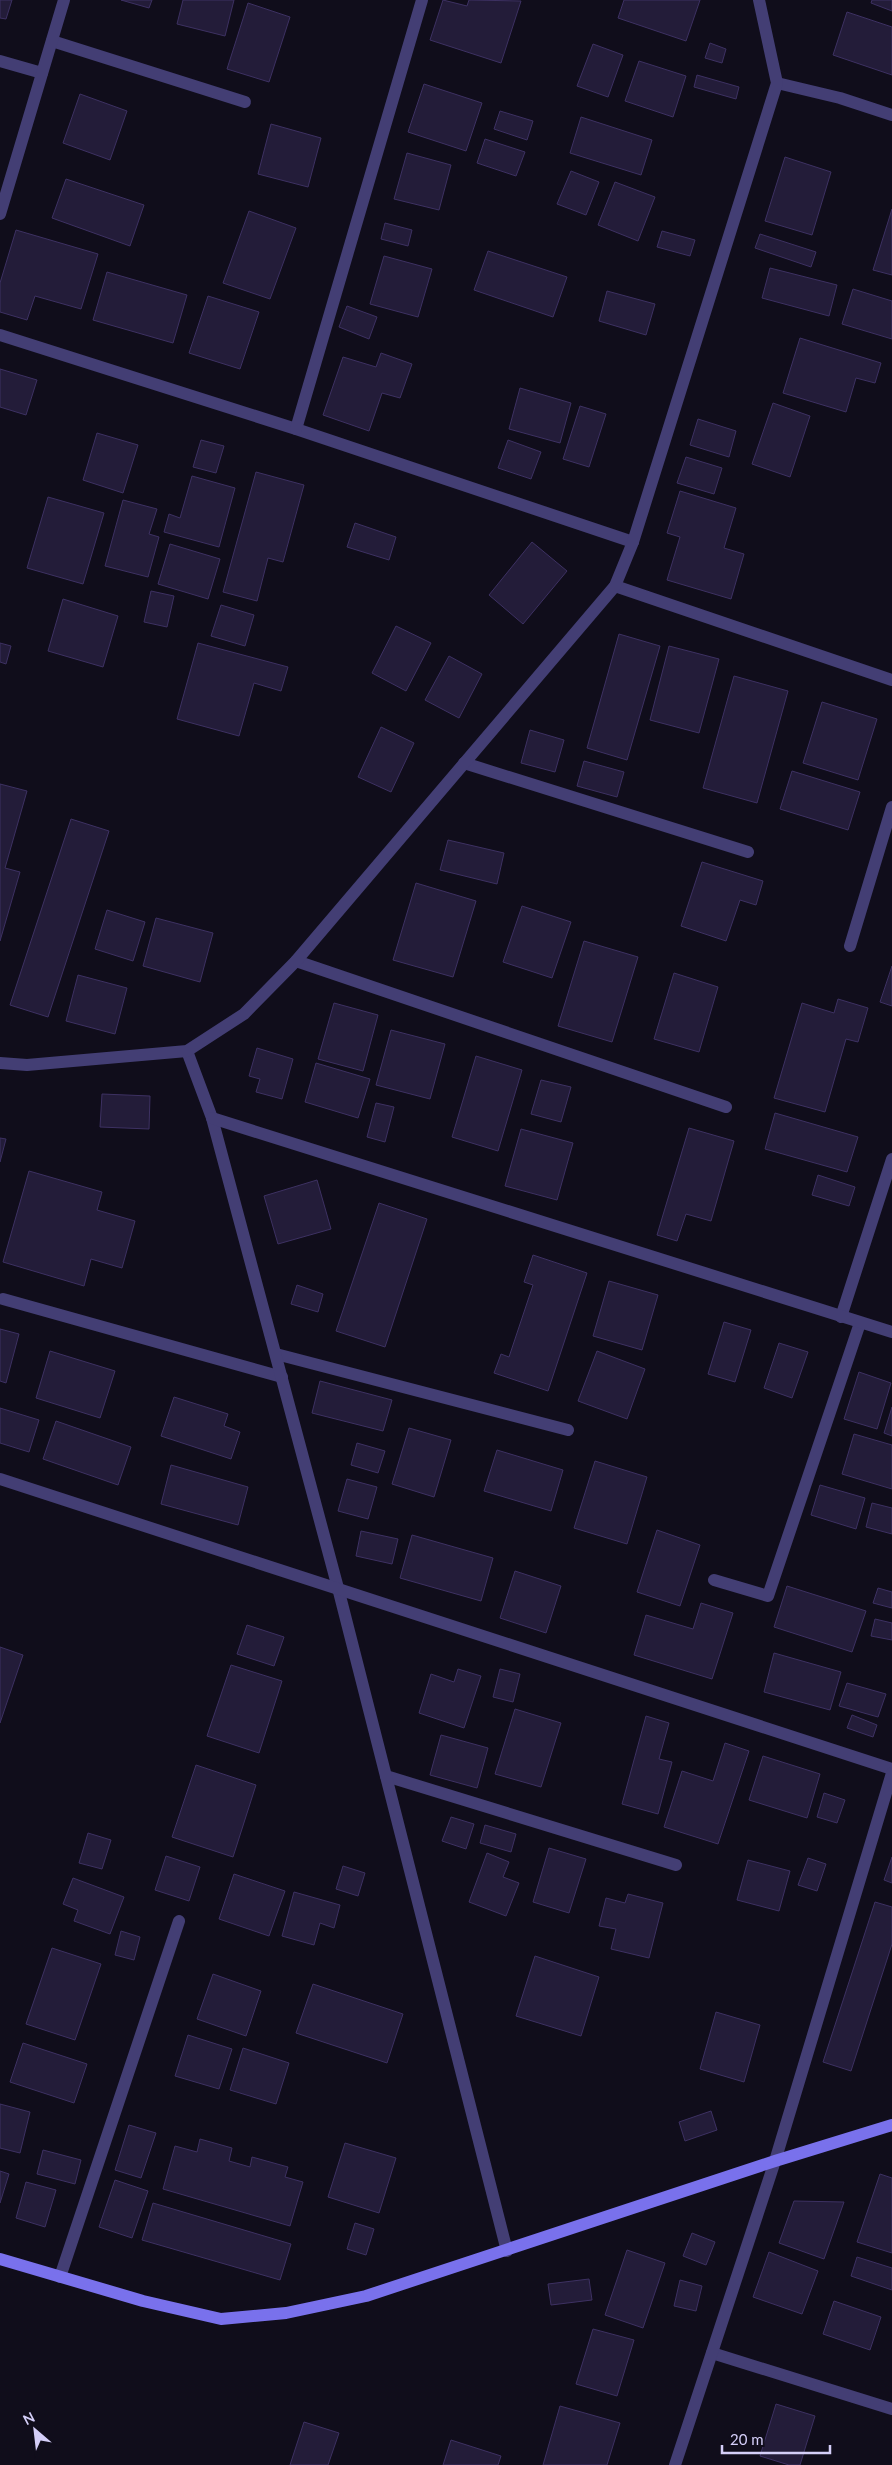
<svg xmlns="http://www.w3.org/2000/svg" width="892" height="2465" viewBox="0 0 892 2465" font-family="Lato,sans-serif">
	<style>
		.building { fill: #231c39; stroke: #3d3162 }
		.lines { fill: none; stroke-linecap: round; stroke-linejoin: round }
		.lane { stroke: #433e74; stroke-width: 12 }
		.street { stroke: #433e74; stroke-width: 12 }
		.secondary { stroke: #7971ec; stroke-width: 12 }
	</style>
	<rect width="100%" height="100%" fill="#100d1b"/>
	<!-- building -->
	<g class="building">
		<polygon points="0,0 12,0 6,19 0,18"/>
		<polygon points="121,0 152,0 149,8"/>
		<polygon points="183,0 234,0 225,36 177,24"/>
		<polygon points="443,0 467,6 469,0 521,1 501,63 430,40"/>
		<polygon points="624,0 700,0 686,41 618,18"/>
		<polygon points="872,0 892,0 892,11 871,3"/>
		<polygon points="248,3 290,17 269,82 227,69"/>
		<polygon points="847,12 892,27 892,75 833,55"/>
		<polygon points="710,43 726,49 722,63 705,58"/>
		<polygon points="593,44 623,55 608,97 577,86"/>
		<polygon points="639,61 686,76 673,117 625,101"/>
		<polygon points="697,75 739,87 736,99 694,87"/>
		<polygon points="424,84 482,103 466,151 408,132"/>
		<polygon points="80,94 127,111 110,160 63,143"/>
		<polygon points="500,111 533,121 527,140 494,129"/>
		<polygon points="581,117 652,140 641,175 570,153"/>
		<polygon points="271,124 321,138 308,187 258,174"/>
		<polygon points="485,139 525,152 516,176 477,163"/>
		<polygon points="407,153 451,165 439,210 394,199"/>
		<polygon points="785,157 831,172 812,235 765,221"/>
		<polygon points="571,171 599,182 586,215 557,204"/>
		<polygon points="66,179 144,205 130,246 52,218"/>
		<polygon points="615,182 655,197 638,241 598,225"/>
		<polygon points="892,209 892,275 873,270"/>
		<polygon points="249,211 296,228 270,299 223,283"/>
		<polygon points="385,223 412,230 408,246 381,239"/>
		<polygon points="16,230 98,254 81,309 35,296 27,320 0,312 0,283"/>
		<polygon points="662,231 695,240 690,256 657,247"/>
		<polygon points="760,234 816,252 811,267 755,248"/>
		<polygon points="488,251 567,277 553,317 474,290"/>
		<polygon points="384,256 432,269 418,317 370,304"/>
		<polygon points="770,268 837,285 829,316 762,298"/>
		<polygon points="107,272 187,295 173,343 93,320"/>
		<polygon points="853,289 892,301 892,339 842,324"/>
		<polygon points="607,291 655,304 646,335 599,321"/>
		<polygon points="208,296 259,312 240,369 189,353"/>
		<polygon points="347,306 377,317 369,339 339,327"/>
		<polygon points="800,338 881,363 875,383 856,378 846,412 783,393"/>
		<polygon points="381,353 412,364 400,398 382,393 369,431 323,415 343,357 376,367"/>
		<polygon points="0,369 37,380 26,415 0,407"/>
		<polygon points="520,388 571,403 560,443 509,429"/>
		<polygon points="773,403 810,416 790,477 752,464"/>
		<polygon points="580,406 606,414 589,467 563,459"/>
		<polygon points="698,419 736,431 729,457 690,445"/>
		<polygon points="97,433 138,445 123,493 83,480"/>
		<polygon points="201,440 224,446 216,473 193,467"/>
		<polygon points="508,440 541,452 531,479 498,468"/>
		<polygon points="686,457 722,468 714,494 677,483"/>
		<polygon points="256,472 304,485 283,562 268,558 257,601 223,592"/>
		<polygon points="192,476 235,488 219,547 164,532 169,514 180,518"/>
		<polygon points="680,491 736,508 724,548 744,554 731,599 667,580 680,537 667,533"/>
		<polygon points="48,497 104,513 83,584 27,568"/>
		<polygon points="123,500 157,509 149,534 159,537 148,577 105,566"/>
		<polygon points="355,523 396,537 389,560 347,547"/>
		<polygon points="532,542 567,571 523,624 489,595"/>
		<polygon points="170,544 220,559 208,599 158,584"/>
		<polygon points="151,591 174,596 167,627 144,622"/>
		<polygon points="63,599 118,616 103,667 48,651"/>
		<polygon points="221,605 254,615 245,646 211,636"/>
		<polygon points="396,626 431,643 406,691 372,673"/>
		<polygon points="619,634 660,646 627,760 587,748"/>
		<polygon points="0,643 11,646 6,664 0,662"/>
		<polygon points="198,643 288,667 281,691 254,683 239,736 177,719"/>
		<polygon points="669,646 719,659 699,733 650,720"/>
		<polygon points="449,656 482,674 459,718 425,700"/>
		<polygon points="734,676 788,691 757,803 703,788"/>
		<polygon points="822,702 877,719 858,780 803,763"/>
		<polygon points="381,727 414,743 391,792 358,777"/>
		<polygon points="530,730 564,740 555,772 521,763"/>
		<polygon points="584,761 624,772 617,797 577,786"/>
		<polygon points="792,771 860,792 848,830 780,809"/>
		<polygon points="0,784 27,791 5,868 20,872 0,941"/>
		<polygon points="71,819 109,831 48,1017 10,1005"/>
		<polygon points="448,840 504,853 497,884 440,870"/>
		<polygon points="702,862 763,881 756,905 740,900 726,941 681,926"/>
		<polygon points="416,883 476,901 453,977 393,960"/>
		<polygon points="522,906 571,922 552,978 503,962"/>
		<polygon points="107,910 145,922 133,961 95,949"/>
		<polygon points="156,918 213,933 200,982 143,966"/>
		<polygon points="584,941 638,957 612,1042 558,1026"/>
		<polygon points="892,966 892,1006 880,1002"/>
		<polygon points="674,973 718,987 699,1052 654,1039"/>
		<polygon points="78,975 127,988 115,1034 66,1021"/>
		<polygon points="838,999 868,1008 858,1042 846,1039 825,1112 774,1098 802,1003 834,1013"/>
		<polygon points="334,1003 378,1015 363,1071 318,1059"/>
		<polygon points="391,1030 445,1044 430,1099 376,1085"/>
		<polygon points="257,1048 293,1059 282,1099 256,1092 260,1079 249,1076"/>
		<polygon points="476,1056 522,1070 498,1151 452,1137"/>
		<polygon points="316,1063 370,1079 358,1118 305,1102"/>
		<polygon points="541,1080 571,1087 561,1122 531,1114"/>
		<polygon points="102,1094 150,1096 149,1129 100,1127"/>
		<polygon points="376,1103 394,1107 385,1142 367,1137"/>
		<polygon points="775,1113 858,1137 847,1172 765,1149"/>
		<polygon points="689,1128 734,1141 711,1221 686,1214 677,1241 657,1235"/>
		<polygon points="521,1129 573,1143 557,1200 505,1186"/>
		<polygon points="0,1138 6,1139 0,1162"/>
		<polygon points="29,1171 102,1192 97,1210 135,1221 122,1268 91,1259 84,1286 3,1262"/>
		<polygon points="818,1175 855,1187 849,1206 812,1195"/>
		<polygon points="317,1180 331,1229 278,1244 264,1196"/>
		<polygon points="379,1203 427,1219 385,1347 336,1331"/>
		<polygon points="533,1255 587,1273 548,1391 494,1373 501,1354 509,1357 533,1285 524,1282"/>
		<polygon points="609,1281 658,1295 642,1350 593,1336"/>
		<polygon points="297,1285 323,1294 318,1312 291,1304"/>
		<polygon points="724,1322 751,1330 735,1382 708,1374"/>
		<polygon points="0,1329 19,1334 6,1383 0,1381"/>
		<polygon points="779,1343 808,1352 792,1398 764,1388"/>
		<polygon points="50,1351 115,1371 100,1418 36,1398"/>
		<polygon points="597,1351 645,1369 627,1419 578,1401"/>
		<polygon points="859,1372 891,1383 877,1429 844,1419"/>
		<polygon points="320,1381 392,1400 383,1431 312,1413"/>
		<polygon points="174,1397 228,1414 224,1426 240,1432 231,1459 161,1436"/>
		<polygon points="892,1407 892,1436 884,1433"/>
		<polygon points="0,1408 39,1420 29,1452 0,1443"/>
		<polygon points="56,1421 131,1447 118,1485 43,1459"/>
		<polygon points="409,1428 451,1440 434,1497 392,1484"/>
		<polygon points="854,1434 892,1445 892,1489 842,1474"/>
		<polygon points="357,1443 385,1451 378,1473 351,1465"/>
		<polygon points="497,1450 563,1470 551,1511 484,1491"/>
		<polygon points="595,1461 647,1477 627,1544 574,1528"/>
		<polygon points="171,1465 248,1487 238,1525 161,1504"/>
		<polygon points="347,1479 377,1487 368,1519 338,1511"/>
		<polygon points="820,1485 865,1498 856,1529 811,1515"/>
		<polygon points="872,1503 892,1508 892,1534 866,1527"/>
		<polygon points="657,1530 700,1545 680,1606 637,1592"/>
		<polygon points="361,1531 398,1539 392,1564 356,1556"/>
		<polygon points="412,1535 493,1558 481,1601 400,1578"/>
		<polygon points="515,1571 561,1586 546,1633 500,1618"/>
		<polygon points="787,1586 866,1611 852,1652 774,1627"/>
		<polygon points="878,1588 892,1592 892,1608 873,1603"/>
		<polygon points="701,1603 733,1613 712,1679 634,1655 646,1615 693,1629"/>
		<polygon points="875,1619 892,1623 892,1640 871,1636"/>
		<polygon points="247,1625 284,1637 274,1666 237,1654"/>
		<polygon points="0,1647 23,1655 0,1723"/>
		<polygon points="774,1653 841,1672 830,1710 764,1692"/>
		<polygon points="231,1665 282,1681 259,1753 207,1736"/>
		<polygon points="458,1669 481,1676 464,1728 419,1713 431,1674 454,1682"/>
		<polygon points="500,1669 520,1674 513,1702 493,1697"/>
		<polygon points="847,1683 886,1694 878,1717 839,1706"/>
		<polygon points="515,1709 561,1723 541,1787 495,1774"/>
		<polygon points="852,1715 877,1725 873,1737 847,1728"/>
		<polygon points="646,1716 669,1723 659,1759 672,1762 658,1814 622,1804"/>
		<polygon points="441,1735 488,1748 477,1788 430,1775"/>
		<polygon points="725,1743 749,1751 718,1844 664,1827 682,1771 713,1781"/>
		<polygon points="763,1756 820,1774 807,1818 749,1800"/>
		<polygon points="196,1765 256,1785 233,1857 172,1837"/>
		<polygon points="824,1793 845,1800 837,1823 817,1817"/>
		<polygon points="451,1817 474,1824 466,1849 442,1841"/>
		<polygon points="485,1825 516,1834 511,1852 480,1843"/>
		<polygon points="88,1833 111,1840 102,1869 79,1863"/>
		<polygon points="549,1848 586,1859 569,1913 533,1902"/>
		<polygon points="487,1853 509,1862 503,1877 519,1883 506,1916 469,1902"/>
		<polygon points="166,1856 200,1867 189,1901 155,1890"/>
		<polygon points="892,1857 892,1883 884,1880"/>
		<polygon points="808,1858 826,1864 817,1891 798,1885"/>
		<polygon points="748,1860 790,1871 779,1911 737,1900"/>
		<polygon points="343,1866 365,1873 358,1896 336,1889"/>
		<polygon points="234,1874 285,1891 269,1936 219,1919"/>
		<polygon points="73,1878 124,1897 110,1934 74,1921 78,1910 63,1904"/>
		<polygon points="294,1892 340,1905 334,1928 320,1923 314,1945 282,1936"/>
		<polygon points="628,1894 663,1903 649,1958 611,1949 616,1929 599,1926 606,1898 625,1903"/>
		<polygon points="875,1902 892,1907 892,1944 851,2071 823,2062"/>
		<polygon points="121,1931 140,1937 134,1960 115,1955"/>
		<polygon points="52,1948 101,1964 75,2040 26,2024"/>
		<polygon points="535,1956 599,1977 581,2036 516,2016"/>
		<polygon points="213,1974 261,1991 246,2036 197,2019"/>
		<polygon points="313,1984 403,2014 387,2063 296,2033"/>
		<polygon points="716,2012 760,2025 744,2082 700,2069"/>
		<polygon points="188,2035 232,2049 219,2089 175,2076"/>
		<polygon points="23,2043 87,2064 74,2103 10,2082"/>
		<polygon points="243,2048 289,2063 276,2104 230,2090"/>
		<polygon points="0,2104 30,2112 20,2153 0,2148"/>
		<polygon points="711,2111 717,2130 685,2141 679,2122"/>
		<polygon points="129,2125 156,2133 141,2178 115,2170"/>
		<polygon points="200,2139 232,2148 229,2161 250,2167 252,2157 288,2167 285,2177 303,2182 290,2226 163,2189 175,2146 197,2152"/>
		<polygon points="345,2143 396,2158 379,2213 328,2197"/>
		<polygon points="43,2150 81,2160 75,2184 37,2174"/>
		<polygon points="0,2171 9,2174 0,2203"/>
		<polygon points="880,2174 892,2178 892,2253 857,2242"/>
		<polygon points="115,2180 148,2191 132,2238 99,2227"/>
		<polygon points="26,2182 56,2190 45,2227 16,2218"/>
		<polygon points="794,2201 844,2202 824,2259 779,2243"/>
		<polygon points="153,2203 291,2244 280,2280 142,2240"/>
		<polygon points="355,2223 374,2229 366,2255 347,2249"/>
		<polygon points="692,2233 715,2242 706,2265 683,2256"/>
		<polygon points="627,2250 665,2263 643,2328 605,2315"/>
		<polygon points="769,2252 818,2271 802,2314 753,2297"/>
		<polygon points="857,2257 892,2268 892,2290 851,2276"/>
		<polygon points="589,2279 592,2300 551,2305 548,2284"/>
		<polygon points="680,2280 702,2286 696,2311 674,2306"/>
		<polygon points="834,2301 881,2317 870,2350 823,2334"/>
		<polygon points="593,2329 634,2340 617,2396 576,2384"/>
		<polygon points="776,2404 815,2416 800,2465 789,2465 760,2456"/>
		<polygon points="560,2406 620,2423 607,2465 543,2465"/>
		<polygon points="304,2422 339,2433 328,2465 290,2465"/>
		<polygon points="451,2440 501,2456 498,2465 443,2465"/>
	</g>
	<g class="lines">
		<!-- lane -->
		<g class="lane">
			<polyline points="52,41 245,102"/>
			<polyline points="0,61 42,73"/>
			<polyline points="464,763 748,852"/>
			<polyline points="850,946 892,807"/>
			<polyline points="296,961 726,1107"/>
			<polyline points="3,1299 282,1377"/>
			<polyline points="841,1317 892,1159"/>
			<polyline points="276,1354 568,1430"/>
			<polyline points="714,1580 768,1596 860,1323"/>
			<polyline points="386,1776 676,1865"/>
			<polyline points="60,2277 179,1921"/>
			<polyline points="712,2353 892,2409"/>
		</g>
		<!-- street -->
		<g class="street">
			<polyline points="777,83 840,98 892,115"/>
			<polyline points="0,214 64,0"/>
			<polyline points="0,335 296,429 633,542"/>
			<polyline points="296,429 422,0"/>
			<polyline points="615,586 892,680"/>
			<polyline points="187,1051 212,1118 338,1588 507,2251"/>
			<polyline points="0,1063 27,1065 187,1051 244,1014 296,961 615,586 633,542 777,83 759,0"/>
			<polyline points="212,1118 892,1332"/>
			<polyline points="0,1479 892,1769"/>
			<polyline points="675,2465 775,2161 892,1773"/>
		</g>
		<!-- secondary -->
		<polyline class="secondary" points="0,2259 143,2301 221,2319 286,2313 366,2296 775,2161 892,2125"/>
	</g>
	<!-- north arrow -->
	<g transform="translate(35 2430) rotate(332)" stroke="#100d1b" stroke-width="4" paint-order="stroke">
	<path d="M0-4L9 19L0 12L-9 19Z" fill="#d4cef8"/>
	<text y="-8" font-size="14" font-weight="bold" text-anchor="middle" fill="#d4cef8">N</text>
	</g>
	<!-- scale -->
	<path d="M722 2445v8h108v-8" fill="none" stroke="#d4cef8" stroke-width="2.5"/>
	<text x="730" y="2445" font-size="15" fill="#d4cef8" stroke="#100d1b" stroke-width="4" paint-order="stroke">20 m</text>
</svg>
